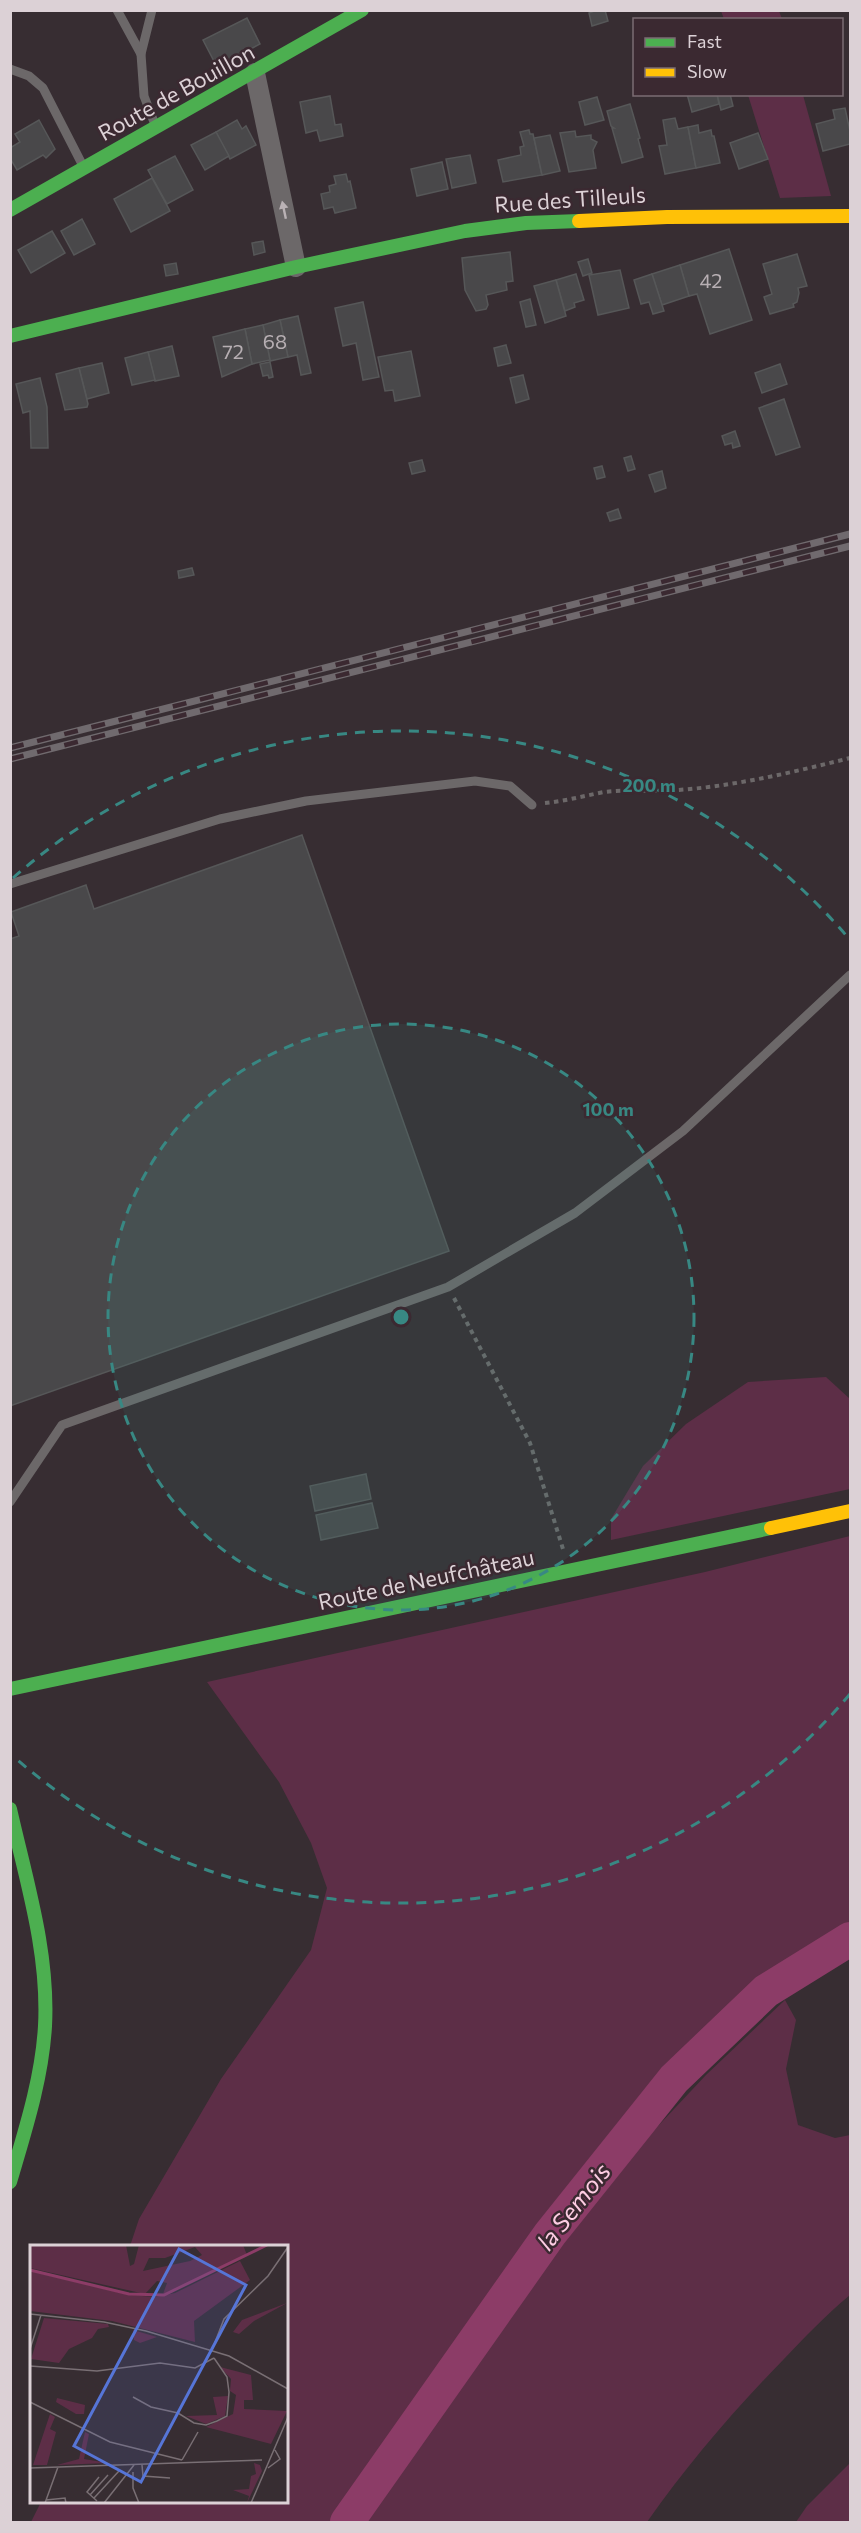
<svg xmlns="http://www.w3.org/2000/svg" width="861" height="2533" viewBox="0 0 861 2533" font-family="Commissioner,sans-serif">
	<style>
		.green { fill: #5d2e47 }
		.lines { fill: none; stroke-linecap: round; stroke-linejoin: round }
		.river { stroke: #8c3c67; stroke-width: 34 }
		.building { fill: #49484a; stroke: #565758; stroke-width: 1.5 }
		.path { stroke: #6c6869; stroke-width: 4; stroke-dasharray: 4.5 4.5; stroke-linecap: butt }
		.lane { stroke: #6c6869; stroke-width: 9 }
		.street { stroke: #6c6869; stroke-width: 20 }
		.fast { stroke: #4caf50; stroke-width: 14 }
		.slow { stroke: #ffc107; stroke-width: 14 }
		.rail-casing { stroke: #706a6e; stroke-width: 7 }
		.rail { stroke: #3b2931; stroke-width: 4.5; stroke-dasharray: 14; stroke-linecap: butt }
		.oneway { fill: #bab2b5 }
		.ring { fill: none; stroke: #388883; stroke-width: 3; stroke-dasharray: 10 8 }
		.labels { text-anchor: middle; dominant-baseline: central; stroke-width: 5; stroke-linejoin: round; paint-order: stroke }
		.number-label { font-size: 20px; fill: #b7afb3 }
		.street-label { font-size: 22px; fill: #dcd1d6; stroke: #3b2931 }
		.water-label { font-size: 24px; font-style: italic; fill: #fecde3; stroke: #3b2931 }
		.inset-river { fill: none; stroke: #8c3c67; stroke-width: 3 }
		.inset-road { fill: none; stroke: #796f74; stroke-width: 1.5 }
		.view { fill: #5675d7; fill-opacity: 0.15; stroke: #5675d7; stroke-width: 3 }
		.inset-edge { fill: none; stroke: #dcd1d6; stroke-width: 3 }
		.centre { fill: #388883; stroke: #3b2931; stroke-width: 3 }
		.ring-label { font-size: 18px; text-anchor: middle; font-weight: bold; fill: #388883; stroke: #3b2931; stroke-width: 5; stroke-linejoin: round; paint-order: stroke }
	</style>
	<rect width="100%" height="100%" fill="#372d32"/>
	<!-- green -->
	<g class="green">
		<polygon points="721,11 779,11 782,19 724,19"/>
		<polygon points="748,95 803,95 831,196 780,198"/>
		<polygon points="826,1377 850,1399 850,1489 611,1540 611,1519 643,1466 686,1424 748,1382"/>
		<polygon points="850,1536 850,1925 756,1981 664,2067 541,2226 363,2472 330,2522 31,2522 41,2502 286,2502 286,2246 130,2246 139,2219 221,2079 311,1950 327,1888 311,1843 279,1782 207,1682 705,1572"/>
		<path d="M785 2000 796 2020 786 2069 798 2125 835 2138 850 2135V2295C826 2315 805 2337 784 2359 734 2410 688 2464 647 2522H362L554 2243 644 2141 706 2075Z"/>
		<polygon points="850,2463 850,2522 796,2522 807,2506"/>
	</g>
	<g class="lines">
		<!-- river -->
		<polyline class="river" points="347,2522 550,2234 674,2079 766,1991 850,1939"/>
	</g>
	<!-- building -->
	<g class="building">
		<polygon points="597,10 605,10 608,21 592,26 589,13"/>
		<polygon points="247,18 260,44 217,67 203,40"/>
		<polygon points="687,94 717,94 719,104 692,112"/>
		<polygon points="717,94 730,94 733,106 721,110"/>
		<polygon points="330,96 335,125 341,124 343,136 320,141 317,130 306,133 300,102"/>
		<polygon points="597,97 604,120 585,125 579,102"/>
		<polygon points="630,104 640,138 638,139 643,157 622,163 612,128 614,128 611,126 607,111"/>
		<polygon points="845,108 850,131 850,144 823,151 816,124 835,119 833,110"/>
		<polygon points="675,118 678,129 688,127 696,168 665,174 659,146 667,145 663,120"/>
		<polygon points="39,120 55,149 46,158 43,155 17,170 10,158 10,148 20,142 15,134"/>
		<polygon points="237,120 242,129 246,126 256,145 230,159 216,132"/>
		<polygon points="698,125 699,133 711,130 712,136 714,136 720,163 696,168 688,127"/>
		<polygon points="529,130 530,134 533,134 542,175 503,182 498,160 521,155 520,147 524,146 520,132"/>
		<polygon points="575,131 576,137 591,135 591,139 597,142 593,150 596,168 569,172 560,133"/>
		<polygon points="216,132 229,156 205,170 191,145"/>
		<polygon points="758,133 768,159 739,169 730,143"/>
		<polygon points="550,135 560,171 542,175 534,138"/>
		<polygon points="470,155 476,183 452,188 446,159"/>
		<polygon points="175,156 193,190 167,204 148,170"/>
		<polygon points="442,162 448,189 417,196 411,169"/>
		<polygon points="346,174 348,182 350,181 356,208 335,213 333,207 324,209 321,194 330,192 329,186 336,184 334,176"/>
		<polygon points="152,178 170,211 131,232 114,199"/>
		<polygon points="82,219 95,244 74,255 61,231"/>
		<polygon points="52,231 65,253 31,273 18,250"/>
		<polygon points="263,241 265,252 254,255 252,243"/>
		<polygon points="729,249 752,320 710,334 697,294 689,296 680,265"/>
		<polygon points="510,252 513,281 506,282 507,290 486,295 488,305 486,309 476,311 465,290 462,258"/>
		<polygon points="797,254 807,286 798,288 799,293 797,302 793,304 794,307 770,314 764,297 772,294 763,264"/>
		<polygon points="588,259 592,273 583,276 578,262"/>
		<polygon points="176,263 178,274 166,276 164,265"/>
		<polygon points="680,265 689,296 662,305 652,274"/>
		<polygon points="620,270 629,308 598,315 589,275"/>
		<polygon points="576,274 584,300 574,303 575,307 565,311 556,280"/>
		<polygon points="652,274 664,311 653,314 649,302 641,304 634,280"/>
		<polygon points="556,280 566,316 545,323 534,286"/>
		<polygon points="530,299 536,325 526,327 520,302"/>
		<polygon points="363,302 379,377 363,380 356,343 343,346 335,308"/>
		<polygon points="298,316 311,373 301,375 297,355 288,357 280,320"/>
		<polygon points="280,320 288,357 270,361 263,325"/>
		<polygon points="263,325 270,360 252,364 245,329"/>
		<polygon points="245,329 252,364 222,377 213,337"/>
		<polygon points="506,345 511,363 498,366 494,348"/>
		<polygon points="172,346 179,376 155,381 148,352"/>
		<polygon points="411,351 420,396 395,401 393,390 385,391 378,357"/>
		<polygon points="148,352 155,380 132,385 125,358"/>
		<polygon points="270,362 273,377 269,378 268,375 263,376 260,364"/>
		<polygon points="102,363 109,393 87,399 79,368"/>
		<polygon points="780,364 787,384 762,393 755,373"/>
		<polygon points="79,368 88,404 87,407 65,410 56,374"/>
		<polygon points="523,375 529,399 516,403 510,378"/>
		<polygon points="40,378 47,407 48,448 31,448 30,411 23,413 16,384"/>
		<polygon points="784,399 800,447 776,455 759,408"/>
		<polygon points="735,431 740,446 733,448 732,443 725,445 722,436"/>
		<polygon points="631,456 635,469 628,471 624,458"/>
		<polygon points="422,460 425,471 412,474 409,463"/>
		<polygon points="602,466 605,477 597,479 594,468"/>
		<polygon points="662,471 666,488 655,492 649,475"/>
		<polygon points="618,509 621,518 610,521 607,513"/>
		<polygon points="192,568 194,575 179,578 178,571"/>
		<polygon points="302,835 449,1251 10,1406 10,939 19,936 11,912 86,885 94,909"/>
		<polygon points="366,1474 371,1499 315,1511 310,1486"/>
		<polygon points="372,1503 378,1528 321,1540 316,1515"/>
	</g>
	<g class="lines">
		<!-- path -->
		<g class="path">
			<path d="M545 803C565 801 584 796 604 792 628 789 654 792 678 790 736 786 794 772 850 758"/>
			<polyline points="454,1298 530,1443 563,1549"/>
		</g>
		<!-- lane -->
		<g class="lane">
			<polyline points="117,10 141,54"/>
			<polyline points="152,10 141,54 144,96 154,122"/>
			<polyline points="10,69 29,76 43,88 82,164"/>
			<polyline points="10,884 220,819 306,801 475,781 510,786 532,805"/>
			<polyline points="10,1502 62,1425 448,1287 575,1213 683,1131 850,975"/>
		</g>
		<!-- street -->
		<polyline class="street" points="255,73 296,267"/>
		<!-- fast -->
		<g class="fast">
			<polyline points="10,210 362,10"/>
			<polyline points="10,336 296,267 465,231 526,223 579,221"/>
			<polyline points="10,1689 771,1528"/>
			<path d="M10 1809C26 1880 49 1952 45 2026 42 2079 25 2131 10 2182"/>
		</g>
		<!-- slow -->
		<g class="slow">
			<polyline points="579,221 667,217 850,216"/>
			<polyline points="771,1528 850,1511"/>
		</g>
		<!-- rail casing -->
		<g class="rail-casing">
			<g id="rail">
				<polyline points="10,748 850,534"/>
				<polyline points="10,759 850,546"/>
			</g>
		</g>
		<!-- rail -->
		<use href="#rail" class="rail"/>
	</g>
	<!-- one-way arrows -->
	<defs><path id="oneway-solid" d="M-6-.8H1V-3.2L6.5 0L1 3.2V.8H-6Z" transform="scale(1.5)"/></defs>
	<use class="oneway" href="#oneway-solid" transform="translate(284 210) rotate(-102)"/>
	<!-- distance rings -->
	<circle cx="401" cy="1317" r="293" fill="#388883" fill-opacity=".12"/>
	<g class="ring">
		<circle cx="401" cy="1317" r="293"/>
		<path d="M850 1694A586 586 0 0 1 13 1756M13 878A586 586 0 0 1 850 940"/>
	</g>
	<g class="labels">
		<!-- number labels -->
		<g class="number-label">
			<text x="711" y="280">42</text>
			<text x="275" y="341">68</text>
			<text x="233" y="351">72</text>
		</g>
		<!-- street labels -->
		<g class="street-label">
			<text transform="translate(176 92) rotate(-29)">Route de Bouillon</text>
			<text transform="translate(570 199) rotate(-4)">Rue des Tilleuls</text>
			<text transform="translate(426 1579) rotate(-12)">Route de Neufchâteau</text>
		</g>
		<!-- water labels -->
		<g class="water-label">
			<text transform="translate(573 2206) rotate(-52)">la Semois</text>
		</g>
	</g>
	<!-- overview -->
	<g transform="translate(30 2245)">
		<rect width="258" height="258" fill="#372d32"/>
		<path d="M0 0H96L100 21 104 19 109 0H213L217 10 142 46 133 49 137 38 127 36 115 49 0 23ZM165 2 172 10 160 16 113 26 119 13H135ZM210 16 220 35 164 76 165 97 82 76 0 66V26L99 50 125 52 145 48ZM257 58 224 76 209 89 203 87 212 75ZM14 73 78 79 79 82 68 84 62 93 39 104 29 118 1 114ZM103 85 127 92 110 98 104 95ZM190 122 221 130 223 155H214V164L257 166 241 199 176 182 203 169 206 150 200 146 201 134ZM198 151 195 171 176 179 156 171 187 170 183 152ZM27 153 55 160 54 169H46L26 157ZM20 169 25 172 20 184 26 187 17 220H3ZM55 187 59 189 54 214 78 218 27 220 49 214ZM224 218 230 220 232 226 217 258 219 251 203 245 219 244 221 231 226 229Z" fill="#5d2e47" fill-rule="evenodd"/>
		<path class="inset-river" d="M0 25 99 49 134 50 237 0"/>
		<path class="inset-road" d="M0 69 74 77 116 86 199 111 258 144M0 104 11 70M182 105 194 74 238 31 258 2M0 121 67 126 130 118 165 123 184 113M103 152 121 162 148 168 164 178 176 180 187 176 197 171 199 147 197 132 184 113M0 157 80 197 152 215M152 215 168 187M112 220 113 231 140 233M0 223 232 215M238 223 250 214 245 205M103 227V243L109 258M60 250 78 230M64 253 89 226M16 255 35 253 36 258M67 256 57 247 69 232M15 258 28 222M74 258 104 220M221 258 258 172"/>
		<path class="view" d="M149 4 216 40 111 237 44 201Z"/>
		<rect width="258" height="258" class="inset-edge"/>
	</g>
	<circle cx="401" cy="1317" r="9" class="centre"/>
	<g class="ring-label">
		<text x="649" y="792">200 m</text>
		<text x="608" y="1116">100 m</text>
	</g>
	<!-- border -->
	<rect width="861" height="2533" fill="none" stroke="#dcd1d6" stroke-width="24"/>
	<!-- legend -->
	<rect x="633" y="18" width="210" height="78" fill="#3b2931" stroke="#7b6c73" stroke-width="1.5"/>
	<rect x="645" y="38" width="30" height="9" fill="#4caf50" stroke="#7b6c73" stroke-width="1.5"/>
	<text x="687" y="48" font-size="18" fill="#dcd1d6">Fast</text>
	<rect x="645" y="68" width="30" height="9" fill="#ffc107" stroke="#7b6c73" stroke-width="1.5"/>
	<text x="687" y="78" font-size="18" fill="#dcd1d6">Slow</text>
</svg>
